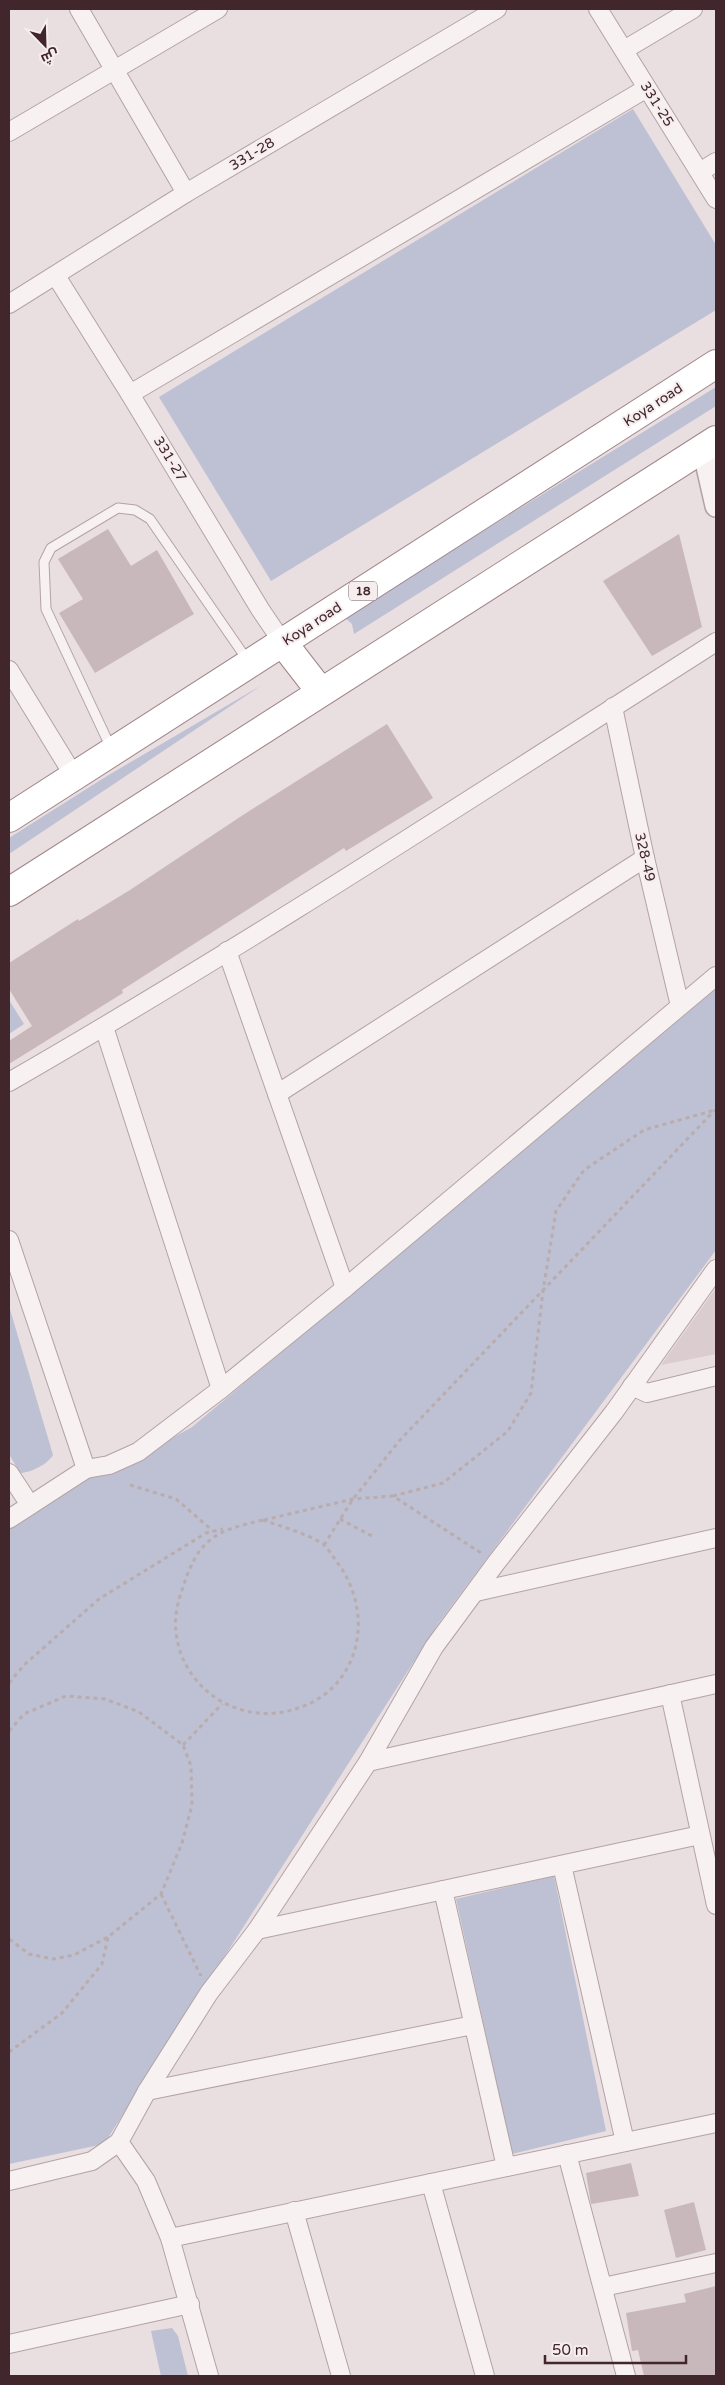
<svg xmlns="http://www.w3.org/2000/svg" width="725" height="2385" viewBox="0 0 725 2385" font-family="'Varela Round',Cairo,sans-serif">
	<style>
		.built { fill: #dbcccf }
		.green { fill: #bec0d3 }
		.building { fill: #c9b8bb }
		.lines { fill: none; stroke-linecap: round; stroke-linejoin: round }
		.service-casing { stroke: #b3a3a6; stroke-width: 11 }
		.minor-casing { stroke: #b3a3a6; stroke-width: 20 }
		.tertiary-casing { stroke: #b3a3a6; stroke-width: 24 }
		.trunk-casing { stroke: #a0848a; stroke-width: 30 }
		.path { stroke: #b9acae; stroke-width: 3; stroke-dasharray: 4 4; stroke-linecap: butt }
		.service { stroke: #f7f1f2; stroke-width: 9 }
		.minor { stroke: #f7f1f2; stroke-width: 18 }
		.tertiary { stroke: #f7f1f2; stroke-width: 21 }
		.trunk { stroke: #fff; stroke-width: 28 }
		.labels { text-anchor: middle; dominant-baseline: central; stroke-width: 4; stroke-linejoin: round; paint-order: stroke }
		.shield { fill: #f6edef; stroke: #776266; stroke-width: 1 }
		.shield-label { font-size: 12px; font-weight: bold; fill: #41262b }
		.street-label { font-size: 14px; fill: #41262b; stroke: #f6edef }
	</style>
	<rect width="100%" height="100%" fill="#e9dee0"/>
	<!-- built -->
	<polygon class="built" points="716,1288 716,1354 661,1365"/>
	<!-- green -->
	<g class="green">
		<polygon points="633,109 716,245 716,310 271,581 159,397"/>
		<polygon points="716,387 716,406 354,634 352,624 344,617"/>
		<polygon points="262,685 9,854 9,838 107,776"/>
		<polygon points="716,989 716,1250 438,1624 104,2144 9,2164 9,1527 91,1465 115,1470 192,1427"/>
		<polygon points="9,1000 24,1024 9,1034"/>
		<path d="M9 1306 53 1455C48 1464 30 1473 20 1473L9 1454Z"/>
		<polygon points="554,1876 606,2131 512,2154 456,1899"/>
		<polygon points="172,2328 178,2336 188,2376 161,2376 151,2331"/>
	</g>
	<!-- building -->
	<g class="building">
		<polygon points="108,529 131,566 157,550 194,614 95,673 59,613 83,599 58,559"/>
		<polygon points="679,534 702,627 652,656 603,581"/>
		<polygon points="387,724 433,798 346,851 344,848 122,990 123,993 9,1064 9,1041 32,1026 9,989 9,963 78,919 79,921 130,890 243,815"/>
		<polygon points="631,2163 639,2196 591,2204 586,2173"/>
		<polygon points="694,2202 706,2250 676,2258 664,2210"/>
		<polygon points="716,2286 716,2376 644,2376 638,2350 632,2351 626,2313 686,2302 684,2294"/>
	</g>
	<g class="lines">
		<!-- service casing -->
		<g class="service-casing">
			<polyline id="service" points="111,748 46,609 44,562 51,548 118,508 135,510 150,519 248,661"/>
		</g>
		<!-- minor casing -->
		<g class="minor-casing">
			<g id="minor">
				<polyline points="79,9 186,193"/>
				<polyline points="598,9 716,199"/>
				<polyline points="624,50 693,9"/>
				<polyline points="9,132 218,9"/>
				<polyline points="700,172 716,162"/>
				<polyline points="56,276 130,394 260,609 283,643"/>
				<polyline points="9,304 186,193 497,9"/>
				<polyline points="130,394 647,88"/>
				<polyline points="9,670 74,776"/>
				<polyline points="613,707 645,858 680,1006"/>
				<polyline points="227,951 345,1288"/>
				<polyline points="104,1027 221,1389"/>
				<path d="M9 1082C249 944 482 791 716 642"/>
				<polyline points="277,1094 645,858"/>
				<polyline points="9,1240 86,1469"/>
				<polyline points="632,1386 647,1393 716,1376"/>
				<polyline points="9,1473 30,1505"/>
				<polyline points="9,1519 86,1469 109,1465 138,1452 221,1389 345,1288 716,976"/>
				<polyline points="476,1592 716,1538"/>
				<polyline points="670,1694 716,1905"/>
				<polyline points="368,1762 716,1684"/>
				<polyline points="562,1865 625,2142"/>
				<polyline points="443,1890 506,2167"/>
				<polyline points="257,1930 700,1835"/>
				<polyline points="147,2091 473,2025"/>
				<polyline points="567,2154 626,2376"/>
				<polyline points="9,2181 92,2161 119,2142"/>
				<polyline points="431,2183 485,2376"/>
				<polyline points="294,2211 341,2376"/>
				<polyline points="170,2238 716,2123"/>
				<polyline points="603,2287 716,2263"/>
				<polyline points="9,2344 190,2304"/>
				<polyline points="209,2376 170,2238 146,2181 119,2142 147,2091 209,1993 257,1930 368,1762 434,1647 496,1563 614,1412 716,1269"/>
			</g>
		</g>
		<!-- tertiary casing -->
		<g class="tertiary-casing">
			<polyline id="tertiary" points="703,449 716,506"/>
		</g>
		<!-- trunk casing -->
		<g class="trunk-casing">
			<g id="trunk">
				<polyline points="283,643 321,692"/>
				<polyline points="9,818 716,364"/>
				<polyline points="9,892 716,440"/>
			</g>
		</g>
		<!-- path -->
		<g class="path">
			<polyline points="130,1485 176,1499 213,1531"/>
			<polyline points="393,1496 443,1483 508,1431 531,1393 543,1291 556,1211 584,1170 644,1130 715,1110"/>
			<polyline points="340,1519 374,1537"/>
			<path d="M263 1520C282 1527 306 1533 323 1544 328 1548 333 1557 337 1562 364 1598 367 1649 336 1684 326 1695 312 1704 298 1708 243 1728 182 1691 176 1632 174 1617 178 1601 183 1587 199 1538 215 1531 263 1520Z"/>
			<polyline points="264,1520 353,1499 393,1496 481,1553"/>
			<polyline points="324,1545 353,1499 400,1440 715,1110"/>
			<polyline points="9,1683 24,1665 99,1599 206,1533 223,1529"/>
			<polyline points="9,1731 24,1714 66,1696 105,1699 139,1712 183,1745 191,1766 192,1805 182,1843 161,1894 108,1937 74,1955 53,1959 29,1954 9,1939"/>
			<polyline points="183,1745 222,1704"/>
			<polyline points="161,1894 201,1976"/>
			<polyline points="9,2052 62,2013 102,1964 108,1937"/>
		</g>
		<!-- service -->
		<use href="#service" class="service"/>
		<!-- minor -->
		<use href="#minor" class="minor"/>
		<!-- tertiary -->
		<use href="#tertiary" class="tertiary"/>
		<!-- trunk -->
		<use href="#trunk" class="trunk"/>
	</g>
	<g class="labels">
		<!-- shield labels -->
		<rect class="shield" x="349" y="581.5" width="28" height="19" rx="4"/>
		<g class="shield-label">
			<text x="363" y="591">18</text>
		</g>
		<!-- street labels -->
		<g class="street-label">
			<text transform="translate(657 104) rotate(58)">331-25</text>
			<text transform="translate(252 154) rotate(-31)">331-28</text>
			<text transform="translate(653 405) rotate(-33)">Koya road</text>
			<text transform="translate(170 459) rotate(59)">331-27</text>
			<text transform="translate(312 624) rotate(-33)">Koya road</text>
			<text transform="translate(645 857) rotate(77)">328-49</text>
		</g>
	</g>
	<!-- border -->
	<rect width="725" height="2385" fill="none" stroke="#41262b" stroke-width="20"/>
	<!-- north arrow -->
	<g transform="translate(45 45) rotate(157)" stroke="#f6edef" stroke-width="4" paint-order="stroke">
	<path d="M0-4L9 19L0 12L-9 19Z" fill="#41262b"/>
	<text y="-8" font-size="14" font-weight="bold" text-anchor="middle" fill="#41262b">ش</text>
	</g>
	<!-- scale -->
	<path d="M545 2355v8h141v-8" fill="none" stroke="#41262b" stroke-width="2.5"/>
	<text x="552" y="2355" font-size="15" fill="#41262b" stroke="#f6edef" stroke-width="4" paint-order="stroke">50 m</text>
</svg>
